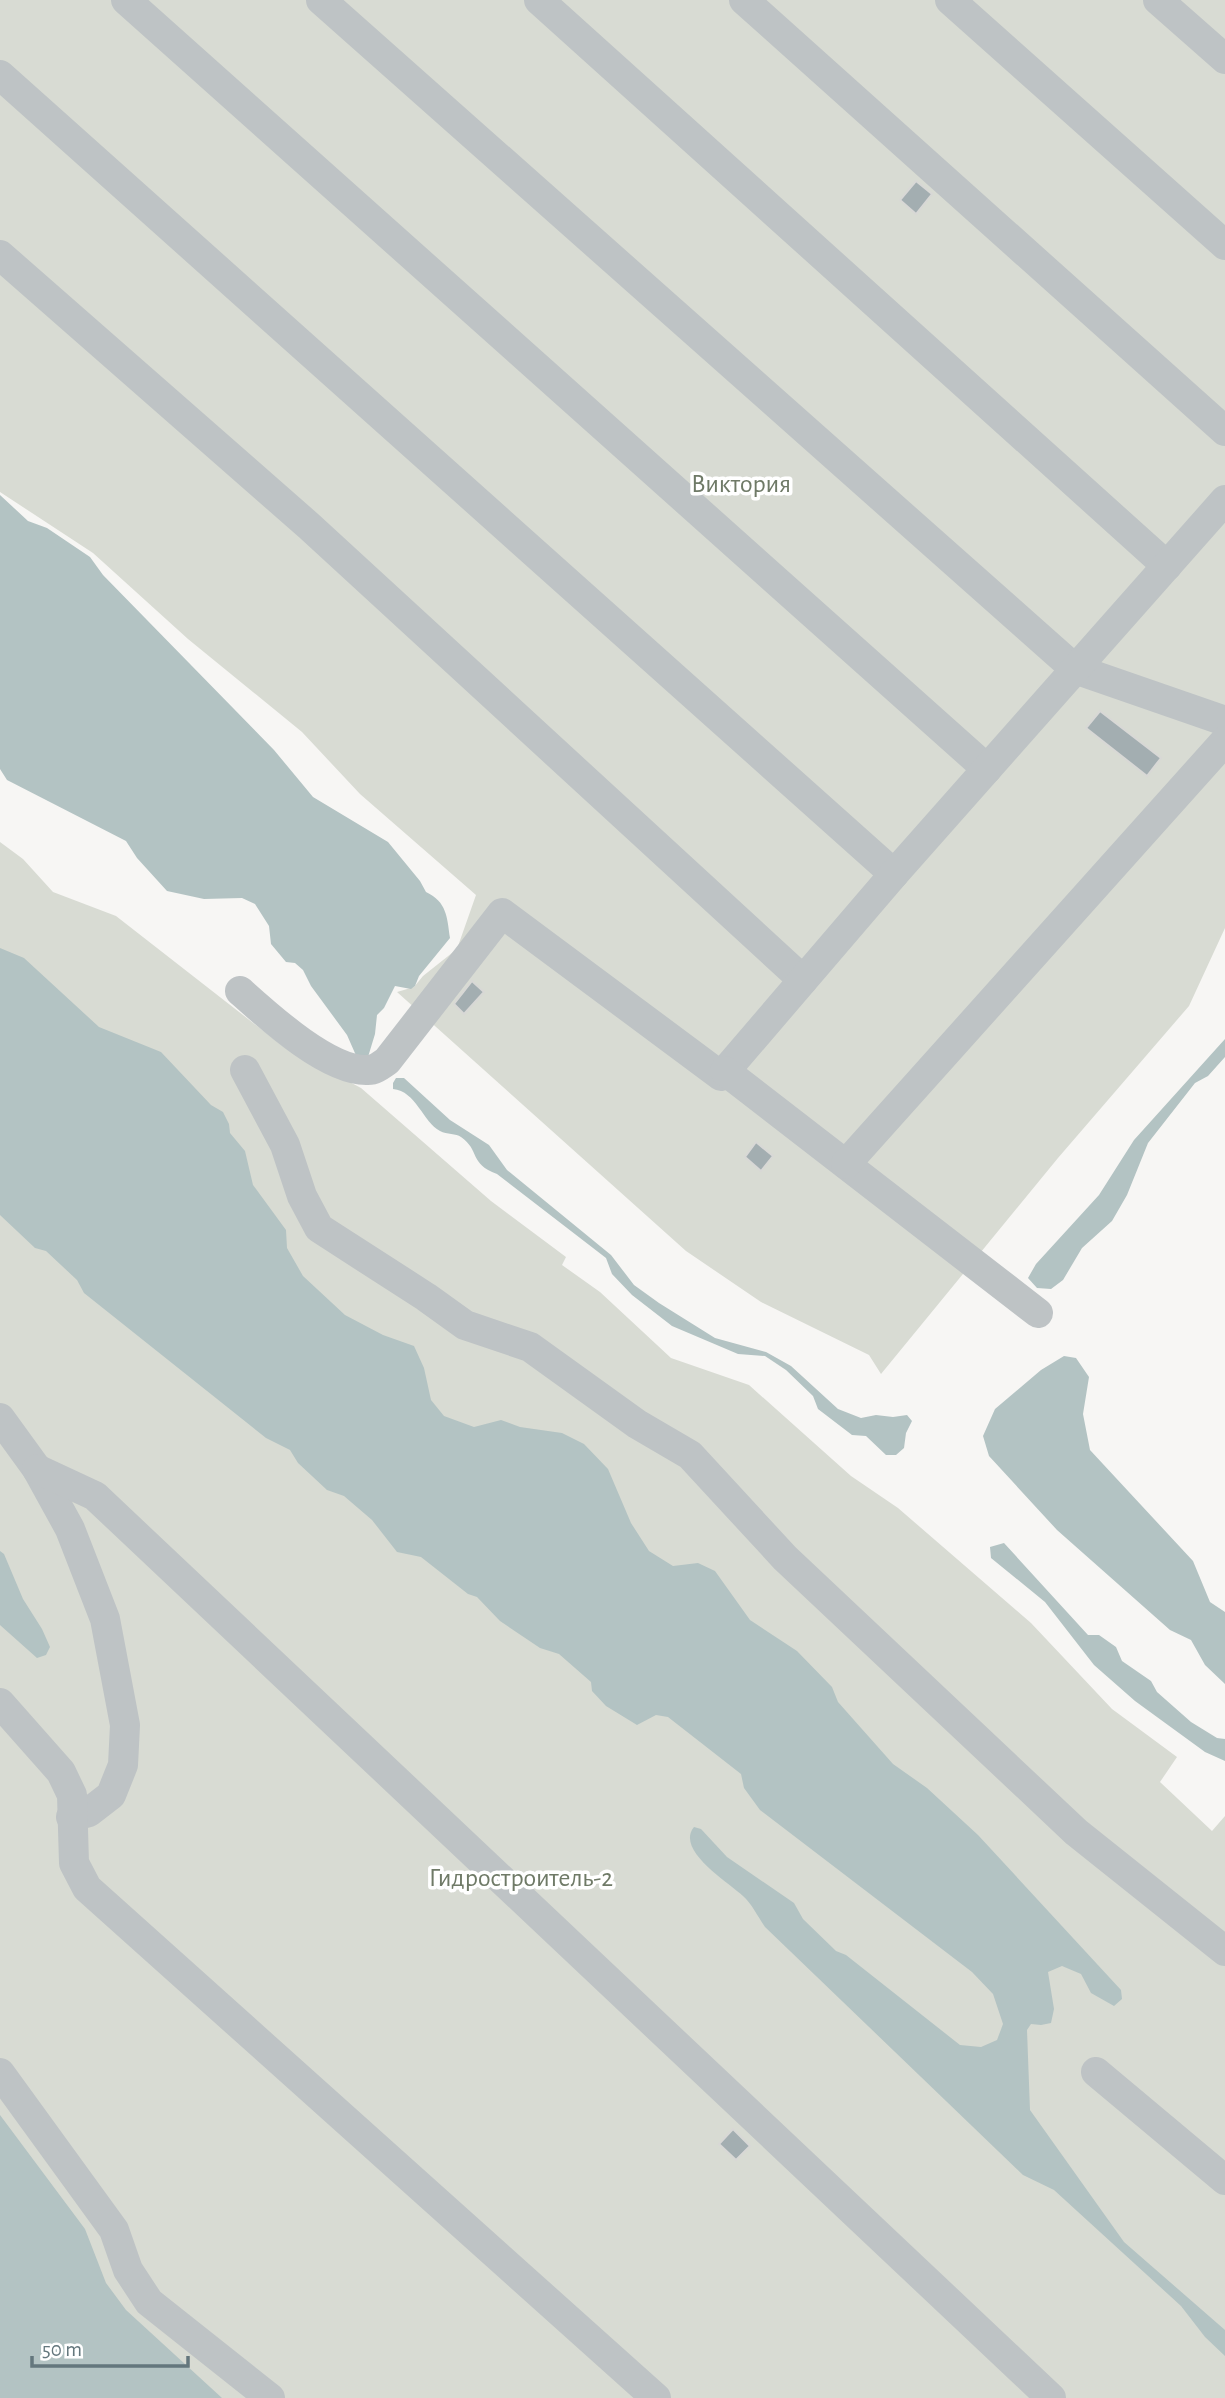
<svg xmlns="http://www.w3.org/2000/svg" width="1225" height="2398" viewBox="0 0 1225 2398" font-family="'Alegreya Sans',sans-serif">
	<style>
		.green { fill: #d8dbd3 }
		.water { fill: #b3c3c3 }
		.building { fill: #a3aeb1; stroke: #d8d8d6; stroke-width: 2 }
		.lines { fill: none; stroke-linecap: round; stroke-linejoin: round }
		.minor { stroke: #bec3c5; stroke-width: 30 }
		.labels { text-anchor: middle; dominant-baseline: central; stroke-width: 7; stroke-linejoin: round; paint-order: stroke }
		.park-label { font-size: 26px; fill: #6f7a67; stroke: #fff }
	</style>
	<rect width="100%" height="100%" fill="#f7f6f4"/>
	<!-- green -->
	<g class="green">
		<polygon points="0,0 1225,0 1225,928 1189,1006 1058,1158 881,1374 869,1355 761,1302 686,1251 397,992 414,987 423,976 457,949 476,895 360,794 302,732 188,639 93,553 0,492"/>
		<polygon points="0,842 23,859 53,892 116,916 284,1047 361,1088 491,1201 566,1257 562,1265 600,1292 671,1358 749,1385 851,1476 898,1508 1031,1623 1112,1709 1177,1757 1160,1782 1212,1831 1225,1816 1225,2398 0,2398"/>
	</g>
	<!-- water -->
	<g class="water">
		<path d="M0 495 28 521 47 528 90 557 103 575 274 750 313 797 388 842 420 881 426 892C447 902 447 917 450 938L419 976 415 986 411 989 395 986 384 1008 377 1015 375 1034 368 1057 358 1060 347 1035 311 986 303 970 295 963 286 962 271 944 269 926 255 904 242 898 204 899 167 891 137 858 126 841 7 780 0 769Z"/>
		<path d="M0 948 24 958 99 1027 161 1052 211 1105 223 1112 229 1124 230 1133 245 1151 253 1185 286 1230 287 1248 303 1276 345 1315 383 1335 414 1346 424 1368 431 1400 444 1416 474 1427 501 1420 520 1427 562 1433 584 1444 608 1469 631 1523 649 1551 673 1566 698 1563 715 1571 750 1620 797 1651 832 1687 838 1702 893 1764 927 1788 978 1835 1121 1990 1122 1999 1114 2006 1091 1993 1081 1974 1062 1966 1048 1972 1054 2009 1051 2023 1041 2025 1031 2024 1027 2030 1030 2110 1124 2242 1225 2330V2356L1205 2337 1181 2306 1054 2190 1023 2175 765 1927C758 1917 752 1904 743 1896 728 1882 675 1850 694 1827L701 1829 727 1857 794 1903 803 1919 836 1951 846 1955 960 2045 981 2047 997 2040 1003 2024 993 1994 972 1972 760 1810 744 1788 741 1774 668 1717 656 1715 637 1725 606 1706 592 1691 591 1682 559 1654 540 1648 500 1621 477 1597 468 1594 421 1557 397 1552 372 1520 344 1496 327 1490 298 1463 290 1450 266 1438 84 1293 77 1280 46 1251 35 1248 0 1215Z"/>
		<polygon points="1225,1039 1225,1057 1208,1076 1195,1083 1148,1143 1127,1195 1112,1221 1082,1248 1063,1280 1051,1289 1037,1288 1028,1278 1036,1264 1099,1195 1134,1140"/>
		<path d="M396 1078H404L450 1120 489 1145 507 1170 611 1255 634 1285 659 1303 715 1338 766 1352 791 1366 838 1409 861 1418 876 1415 893 1417 907 1415 912 1421 906 1433 904 1448 896 1455H886L866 1436 852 1435 818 1409 813 1396 786 1370 765 1356 738 1354 672 1326 632 1295 612 1274 606 1258 497 1174C469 1164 480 1150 461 1137 456 1133 447 1135 440 1131 423 1122 416 1091 393 1089V1083Z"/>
		<polygon points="1064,1356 1076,1358 1089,1377 1083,1414 1090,1450 1193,1561 1210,1602 1225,1612 1225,1684 1205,1665 1191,1640 1170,1630 1057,1530 989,1456 983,1436 995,1409 1041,1370"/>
		<polygon points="1004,1543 1088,1635 1099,1635 1116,1647 1122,1661 1151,1681 1157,1692 1191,1722 1217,1738 1225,1739 1225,1761 1205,1752 1135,1701 1094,1665 1045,1602 991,1558 990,1547"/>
		<polygon points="0,1551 4,1554 23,1599 42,1629 50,1647 46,1655 37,1658 0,1625"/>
		<polygon points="0,2115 85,2229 106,2283 126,2310 222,2398 0,2398"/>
	</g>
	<!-- building -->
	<g class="building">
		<polygon points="916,181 932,194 916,214 900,200"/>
		<polygon points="1100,711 1161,758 1147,776 1086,728"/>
		<polygon points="472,981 484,992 464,1014 454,1004"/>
		<polygon points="756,1142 773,1156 761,1171 745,1157"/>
		<polygon points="733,2129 750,2146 736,2160 719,2144"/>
	</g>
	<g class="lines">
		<!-- minor -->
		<g class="minor">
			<polyline points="126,0 987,769"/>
			<polyline points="321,0 1075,669 1225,721"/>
			<polyline points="539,0 1167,566"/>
			<polyline points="744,0 1225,431"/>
			<polyline points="950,0 1225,245"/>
			<polyline points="1158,0 1225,59"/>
			<polyline points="0,75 894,874"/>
			<polyline points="0,255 309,526 803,980"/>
			<path d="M240 991C269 1017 329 1072 368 1070 375 1070 381 1065 387 1061L502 913 721 1076 894 874 1225 500"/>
			<polyline points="245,1070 285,1145 302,1196 319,1228 426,1297 465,1325 530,1347 637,1424 690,1455 785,1558 1076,1832 1225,1951"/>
			<polyline points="725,1071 1038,1313"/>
			<polyline points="846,1164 1225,741"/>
			<polyline points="0,1418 37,1469 70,1529 105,1619 125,1725 123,1765 111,1795 89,1812 71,1817"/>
			<polyline points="37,1469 95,1496 1051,2398"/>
			<polyline points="0,1703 61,1772 72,1795 74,1863 87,1888 656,2398"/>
			<polyline points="1096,2072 1225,2180"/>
			<polyline points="0,2073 114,2230 128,2270 149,2302 270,2398"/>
		</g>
	</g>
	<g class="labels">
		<!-- park labels -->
		<g class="park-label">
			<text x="741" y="484">Виктория</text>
			<text x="521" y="1878">Гидростроитель-2</text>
		</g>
	</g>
	<!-- scale -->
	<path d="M32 2356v10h156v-10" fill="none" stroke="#64777d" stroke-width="3.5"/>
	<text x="42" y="2356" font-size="21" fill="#64777d" stroke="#ffffff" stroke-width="5" paint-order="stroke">50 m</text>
</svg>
